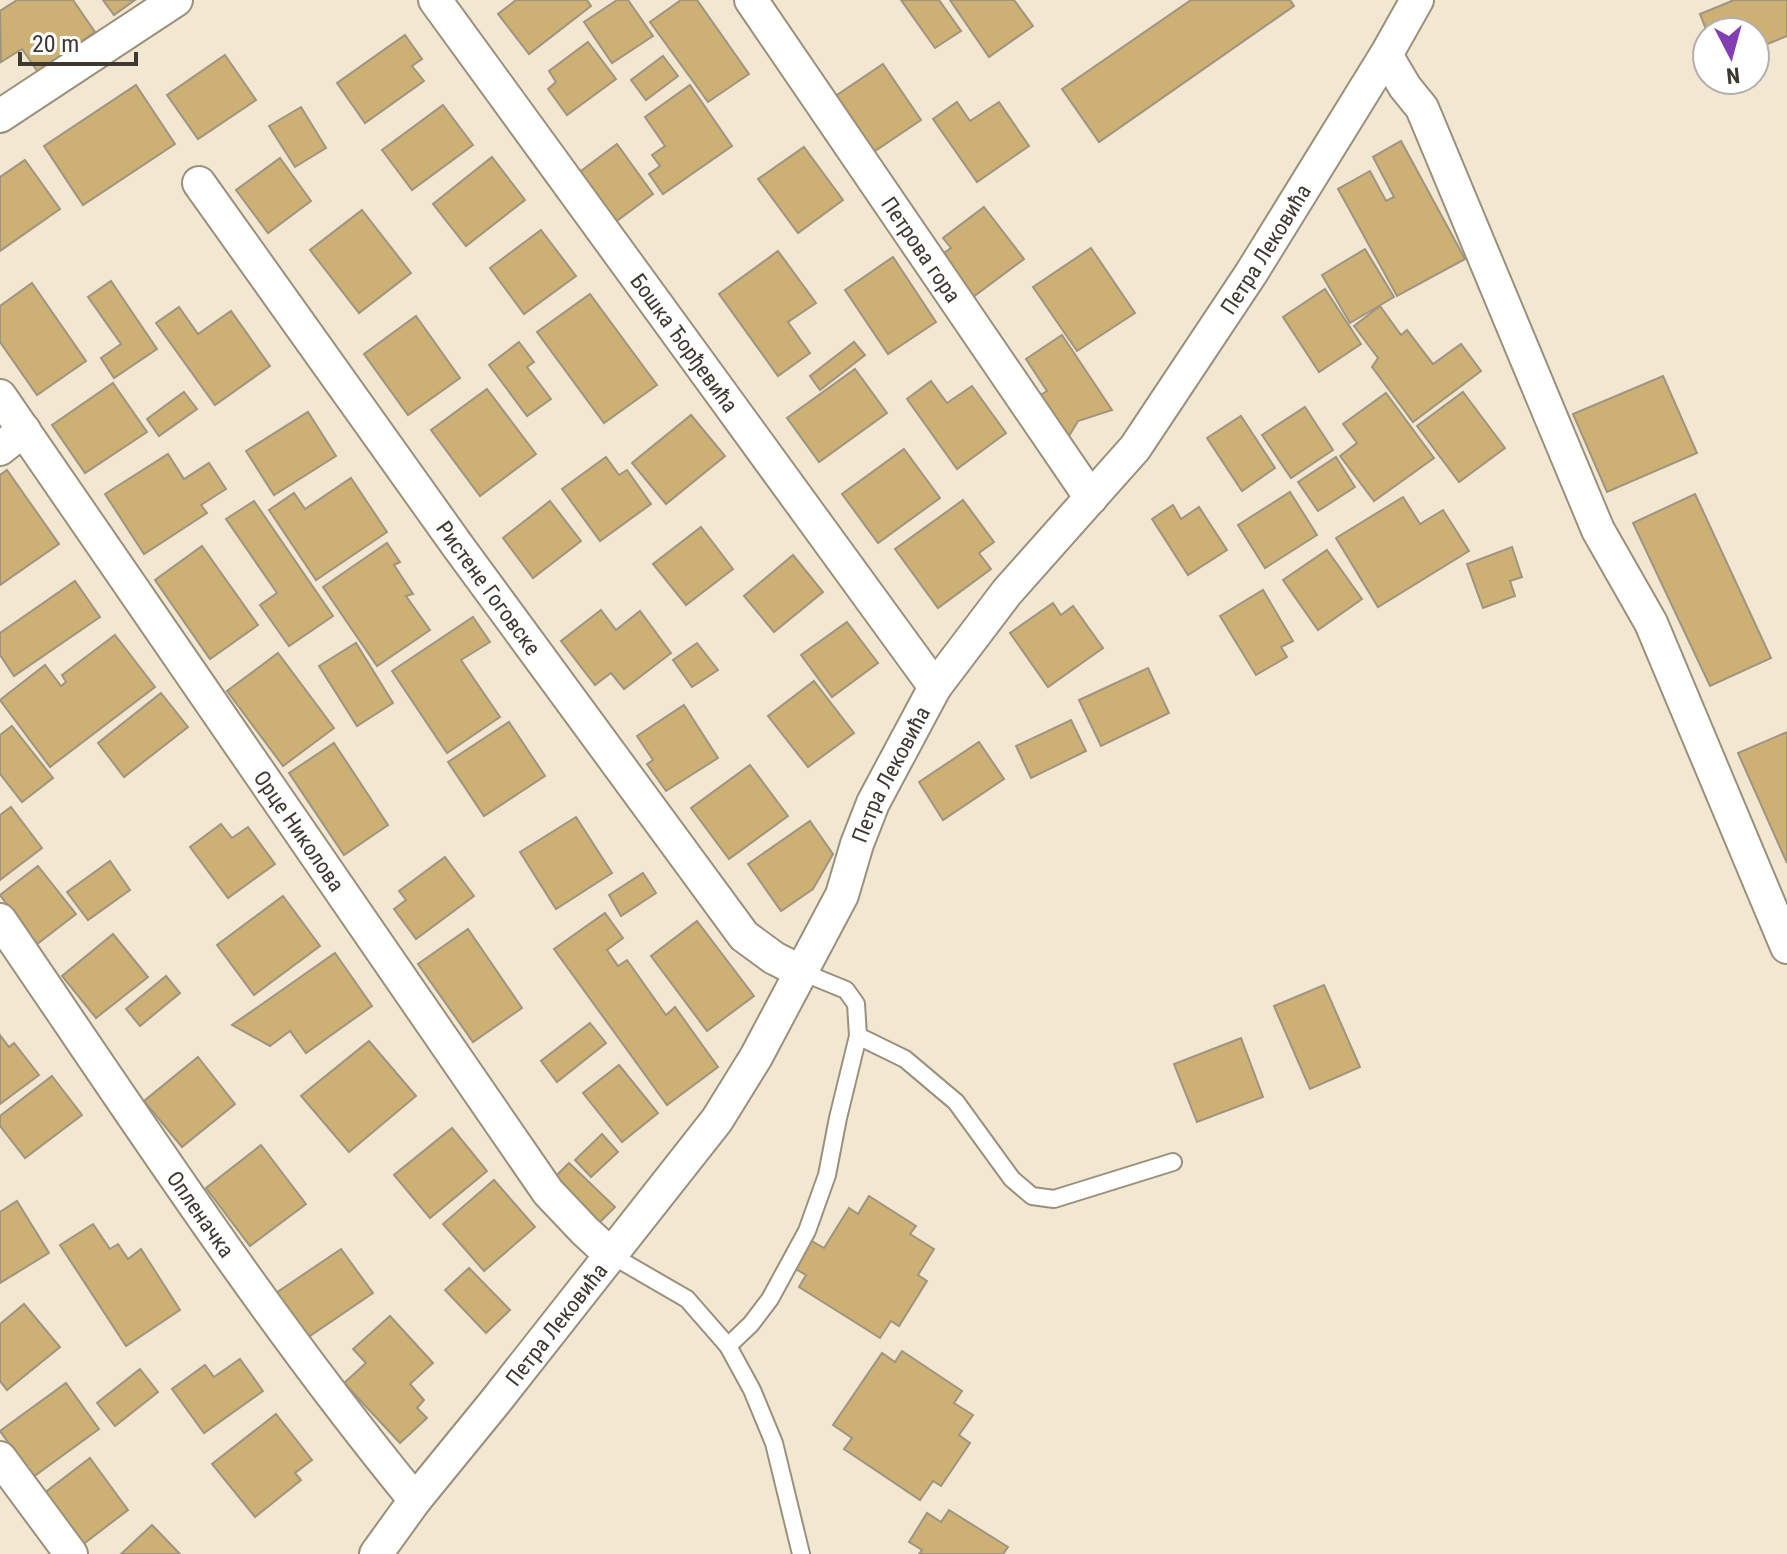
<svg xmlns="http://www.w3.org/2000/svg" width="1787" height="1554" viewBox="0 0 1787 1554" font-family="'Roboto Condensed',sans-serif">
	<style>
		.building { fill: #ccb074; stroke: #9e9480; stroke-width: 2 }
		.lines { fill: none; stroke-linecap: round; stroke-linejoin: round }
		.service-casing { stroke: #9a917c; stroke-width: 20 }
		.minor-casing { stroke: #9a917c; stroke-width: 36 }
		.service { stroke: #fff; stroke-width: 16 }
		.minor { stroke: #fff; stroke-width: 32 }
		.labels { text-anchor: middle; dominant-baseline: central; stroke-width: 6; stroke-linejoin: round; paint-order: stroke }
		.street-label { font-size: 22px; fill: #3d3930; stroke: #fff }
	</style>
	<rect width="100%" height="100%" fill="#f2e8d2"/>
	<!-- building -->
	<g class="building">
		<polygon points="17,0 73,0 95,32 38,72 22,49 1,62 0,11"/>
		<polygon points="103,0 135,0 114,15"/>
		<polygon points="516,0 587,0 591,6 529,54 498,14"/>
		<polygon points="617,0 628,0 653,36 612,63 584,22"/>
		<polygon points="681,0 697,0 749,74 708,102 650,22"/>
		<polygon points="901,0 939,0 961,31 935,48"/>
		<polygon points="950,0 1014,0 1033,26 989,57"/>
		<polygon points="1191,0 1290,0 1294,6 1099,142 1062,89"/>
		<polygon points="1734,0 1787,0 1787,36 1755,49 1755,32 1707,32 1700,14"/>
		<polygon points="405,35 422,59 412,66 424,81 365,123 337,83"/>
		<polygon points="588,42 616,79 567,115 548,89 556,82 549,71"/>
		<polygon points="225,55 256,100 198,139 167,95"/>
		<polygon points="663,56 678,76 646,100 631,80"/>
		<polygon points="883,64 921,120 872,153 834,97"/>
		<polygon points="136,85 175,144 83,205 44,146"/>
		<polygon points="690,85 732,146 663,194 649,174 660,166 652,155 665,146 645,117"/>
		<polygon points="957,102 970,121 999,102 1029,146 977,182 933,119"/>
		<polygon points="443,105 473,145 412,190 382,150"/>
		<polygon points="301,107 326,148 295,167 269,126"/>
		<polygon points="1401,141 1465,259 1397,296 1338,189 1370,171 1386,201 1394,197 1373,157"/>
		<polygon points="617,144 653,194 614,223 577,174"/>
		<polygon points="804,147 843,200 798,233 758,179"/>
		<polygon points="492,157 525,200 466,246 433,204"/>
		<polygon points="280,158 311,201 268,233 236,190"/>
		<polygon points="25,160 60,209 0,251 0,177"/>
		<polygon points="984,207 1024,259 973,297 941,255 951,248 943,238"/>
		<polygon points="362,210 411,273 359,313 310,250"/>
		<polygon points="541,230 576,276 524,314 490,268"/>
		<polygon points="1091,248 1135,313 1077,351 1033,287"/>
		<polygon points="1365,249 1394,297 1350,323 1322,275"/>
		<polygon points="778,251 816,303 788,322 810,353 778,376 719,294"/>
		<polygon points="893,257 936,322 888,354 845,290"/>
		<polygon points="111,281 157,349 114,378 101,358 121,344 88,297"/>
		<polygon points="32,283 86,361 37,395 0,342 0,306"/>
		<polygon points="1325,289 1361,344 1319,372 1283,317"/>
		<polygon points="590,294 657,385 604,423 537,332"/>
		<polygon points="1380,306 1401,335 1407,330 1433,364 1461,344 1481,371 1413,422 1372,367 1378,358 1354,326"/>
		<polygon points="179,307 198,334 231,311 270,366 215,405 156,323"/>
		<polygon points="416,316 460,378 408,415 364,354"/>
		<polygon points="1062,335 1112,410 1078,421 1066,441 1037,397 1047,391 1026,359"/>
		<polygon points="519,342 534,362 527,367 551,399 527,416 489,365"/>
		<polygon points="854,342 865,355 820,390 810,376"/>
		<polygon points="855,369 887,413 819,462 787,418"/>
		<polygon points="1663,376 1697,453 1607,492 1573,414"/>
		<polygon points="931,381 947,403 972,386 1006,433 957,469 907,399"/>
		<polygon points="113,383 147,432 85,473 52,425"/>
		<polygon points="487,389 536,454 480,496 431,430"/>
		<polygon points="184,392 197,409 159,436 147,419"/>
		<polygon points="1463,392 1505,448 1459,482 1417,426"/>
		<polygon points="1386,393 1434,458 1374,501 1340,456 1357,443 1343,424"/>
		<polygon points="1305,407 1333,450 1291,478 1262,435"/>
		<polygon points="308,412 336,456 274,495 246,451"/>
		<polygon points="691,415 725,456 666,504 632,463"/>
		<polygon points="1241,416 1275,468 1242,491 1207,438"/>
		<polygon points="904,449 940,498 878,543 842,494"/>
		<polygon points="168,454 184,479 209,463 226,489 201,505 207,513 144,554 105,494"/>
		<polygon points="606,457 619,475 627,470 651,504 600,541 562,489"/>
		<polygon points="1336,457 1355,487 1318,511 1298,482"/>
		<polygon points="7,470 59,544 0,585 0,475"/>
		<polygon points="351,478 387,532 316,580 269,510 294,493 305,509"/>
		<polygon points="1290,492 1317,535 1265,568 1238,525"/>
		<polygon points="1695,494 1771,658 1710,686 1633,523"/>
		<polygon points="1403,497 1420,524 1443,510 1469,551 1378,607 1336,538"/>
		<polygon points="963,500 994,542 979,553 991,569 938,608 895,549"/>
		<polygon points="254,501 333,616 289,646 260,605 277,593 226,519"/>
		<polygon points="550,501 581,541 533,578 503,538"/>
		<polygon points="1173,505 1181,519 1199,507 1227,550 1188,575 1152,519"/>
		<polygon points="701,527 733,569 686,605 653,564"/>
		<polygon points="387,543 400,562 394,565 413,594 406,596 430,630 377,666 323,587"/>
		<polygon points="202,546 258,625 210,659 155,580"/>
		<polygon points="1512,547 1522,577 1510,581 1515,596 1483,608 1467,564"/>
		<polygon points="1327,550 1362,599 1318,630 1283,580"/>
		<polygon points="793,555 823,592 774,632 744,596"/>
		<polygon points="75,581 100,617 14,676 0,655 0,633"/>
		<polygon points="1263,590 1293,641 1281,647 1287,657 1256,675 1220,616"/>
		<polygon points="1053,603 1061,615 1073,606 1103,648 1048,687 1010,633"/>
		<polygon points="601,610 616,630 640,611 671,653 624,689 611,673 595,685 561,641"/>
		<polygon points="473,617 490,642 461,660 500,717 447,753 392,671"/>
		<polygon points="847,622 878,663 832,697 801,655"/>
		<polygon points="115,635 155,687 50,767 0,700 45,665 61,686 66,682 62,675"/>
		<polygon points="356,643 393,703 357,726 319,666"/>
		<polygon points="697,643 718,670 692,687 673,660"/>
		<polygon points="278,653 334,728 283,766 227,691"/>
		<polygon points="1148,668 1169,713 1101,746 1079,700"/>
		<polygon points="814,681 854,733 808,767 768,716"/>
		<polygon points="161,693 188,727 124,777 98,743"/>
		<polygon points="684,705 718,758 666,791 647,764 653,760 637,736"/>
		<polygon points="1071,720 1086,751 1031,778 1016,746"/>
		<polygon points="509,722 545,776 484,816 448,762"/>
		<polygon points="12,726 53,778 22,802 0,774 0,735"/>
		<polygon points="1787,732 1787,863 1738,753"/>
		<polygon points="979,742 1004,779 943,820 919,782"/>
		<polygon points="334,743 388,825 344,855 289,773"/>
		<polygon points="750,765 788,816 729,859 691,808"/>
		<polygon points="11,807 42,848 0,880 0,815"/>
		<polygon points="576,817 612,873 556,909 520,852"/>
		<polygon points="810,821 833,854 813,889 781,911 748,864"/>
		<polygon points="221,824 232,838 248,827 275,864 228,898 190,847"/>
		<polygon points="445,857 474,896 416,939 394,909 406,900 399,891"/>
		<polygon points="110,861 130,890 88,920 67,892"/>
		<polygon points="38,866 76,914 37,944 0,895"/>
		<polygon points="643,873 656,893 621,916 609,895"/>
		<polygon points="283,896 320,946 254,995 217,945"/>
		<polygon points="605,913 623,938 607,950 618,966 627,960 666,1015 675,1007 718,1067 667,1105 554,949"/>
		<polygon points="697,921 754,996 707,1031 651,956"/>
		<polygon points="468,929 522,1008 473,1042 418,964"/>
		<polygon points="113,934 148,977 96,1018 62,976"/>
		<polygon points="335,953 372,1006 306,1053 290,1031 270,1046 232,1025"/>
		<polygon points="166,976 180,993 140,1026 126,1009"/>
		<polygon points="1324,985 1360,1067 1310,1089 1274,1006"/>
		<polygon points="590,1023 606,1043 557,1082 541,1061"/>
		<polygon points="0,1035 9,1047 14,1043 39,1075 0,1104"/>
		<polygon points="1241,1038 1263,1097 1197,1122 1174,1064"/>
		<polygon points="369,1041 416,1096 349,1152 301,1096"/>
		<polygon points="198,1057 235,1104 182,1147 144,1101"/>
		<polygon points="619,1065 658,1113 622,1142 583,1093"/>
		<polygon points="52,1076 82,1115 25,1158 0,1126 0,1116"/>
		<polygon points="452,1128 487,1171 430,1218 394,1175"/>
		<polygon points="602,1134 618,1152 591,1177 575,1160"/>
		<polygon points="261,1145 306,1204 250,1246 206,1188"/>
		<polygon points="569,1163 615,1207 597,1225 552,1180"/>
		<polygon points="494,1180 535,1227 484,1271 443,1224"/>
		<polygon points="869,1196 916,1226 910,1234 934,1249 918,1275 927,1281 899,1326 891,1321 880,1338 799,1287 806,1275 792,1267 810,1240 824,1248 849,1208 858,1214"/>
		<polygon points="17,1201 49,1253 0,1283 0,1212"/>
		<polygon points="93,1224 110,1249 118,1244 128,1259 141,1249 180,1310 126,1346 60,1245"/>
		<polygon points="341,1249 373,1293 304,1340 273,1295"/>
		<polygon points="469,1268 510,1310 486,1333 445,1290"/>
		<polygon points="24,1304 60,1347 7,1390 0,1381 0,1324"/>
		<polygon points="390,1316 433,1363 410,1384 424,1400 417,1408 427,1418 400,1443 344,1383 366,1363 353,1349"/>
		<polygon points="902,1351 962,1391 954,1403 973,1415 959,1435 970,1443 941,1486 933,1481 920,1500 844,1449 852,1438 833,1425 882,1353 895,1362"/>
		<polygon points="240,1359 263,1391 204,1433 172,1389 205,1365 214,1377"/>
		<polygon points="140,1369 158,1392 115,1426 97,1403"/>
		<polygon points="66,1383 99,1429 33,1477 0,1431"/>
		<polygon points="276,1414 312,1460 295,1473 301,1480 255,1517 212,1464"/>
		<polygon points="90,1458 128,1510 82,1545 43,1494"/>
		<polygon points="949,1510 1008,1547 1003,1554 919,1554 922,1550 909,1542 927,1513 941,1522"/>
		<polygon points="152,1525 180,1554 121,1554"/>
	</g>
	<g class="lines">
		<!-- service casing -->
		<g class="service-casing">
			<g id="service">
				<polyline points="858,1036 905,1059 956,1102 1012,1179 1032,1196 1054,1199 1173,1162"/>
				<polyline points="611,1255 687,1299 728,1346 752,1390 774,1443 801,1554"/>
				<polyline points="728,1346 751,1324 770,1299 807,1231 827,1175 838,1118 858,1036 856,1004 846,990 802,972"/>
			</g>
		</g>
		<!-- minor casing -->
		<g class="minor-casing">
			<g id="minor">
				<path id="s1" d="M435 0 935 687"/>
				<path id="s2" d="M751 0 1091 498"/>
				<polyline points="1386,55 1405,87 1422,108 1598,530 1651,623 1787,947"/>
				<polyline points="0,116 176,0"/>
				<path id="s3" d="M199 183 457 545 744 936 774 958 802 972"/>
				<path id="s4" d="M0 396 548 1192 585 1231 611 1255"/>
				<polyline points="0,449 24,430"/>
				<path id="s5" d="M0 920C134 1116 264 1316 415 1500"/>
				<polyline points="0,1458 71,1554"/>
				<path id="s6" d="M376 1554 415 1500 495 1402 717 1120 756 1057 842 895 857 844 873 803 935 687 1007 592 1135 448 1252 272 1386 55 1417 0"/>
			</g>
		</g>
		<!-- service -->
		<use href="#service" class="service"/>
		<!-- minor -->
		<use href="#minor" class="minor"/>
	</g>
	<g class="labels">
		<!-- street labels -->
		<g class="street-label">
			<text stroke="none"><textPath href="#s2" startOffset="302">Петрова гора</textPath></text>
			<text stroke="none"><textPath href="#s6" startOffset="1588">Петра Лековића</textPath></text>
			<text stroke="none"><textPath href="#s1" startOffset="424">Бошка Ђорђевића</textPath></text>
			<text stroke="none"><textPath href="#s3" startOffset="498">Ристене Гоговске</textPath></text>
			<text stroke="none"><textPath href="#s6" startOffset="940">Петра Лековића</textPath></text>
			<text stroke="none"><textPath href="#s4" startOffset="528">Орце Николова</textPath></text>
			<text stroke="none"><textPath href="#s5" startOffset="356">Опленачка</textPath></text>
			<text stroke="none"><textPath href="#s6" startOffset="292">Петра Лековића</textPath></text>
		</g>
	</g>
	<!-- north arrow -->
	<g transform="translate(1731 56) rotate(174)"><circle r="38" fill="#ffffff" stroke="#b1b0ac" stroke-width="2"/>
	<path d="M0-6L14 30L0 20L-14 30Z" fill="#823eb2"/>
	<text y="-12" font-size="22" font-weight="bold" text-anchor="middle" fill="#3d3930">N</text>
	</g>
	<!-- scale -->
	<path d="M20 52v12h116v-12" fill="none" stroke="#3d3930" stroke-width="4"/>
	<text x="32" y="52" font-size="24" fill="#3d3930" stroke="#ffffff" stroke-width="6" paint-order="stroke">20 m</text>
</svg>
